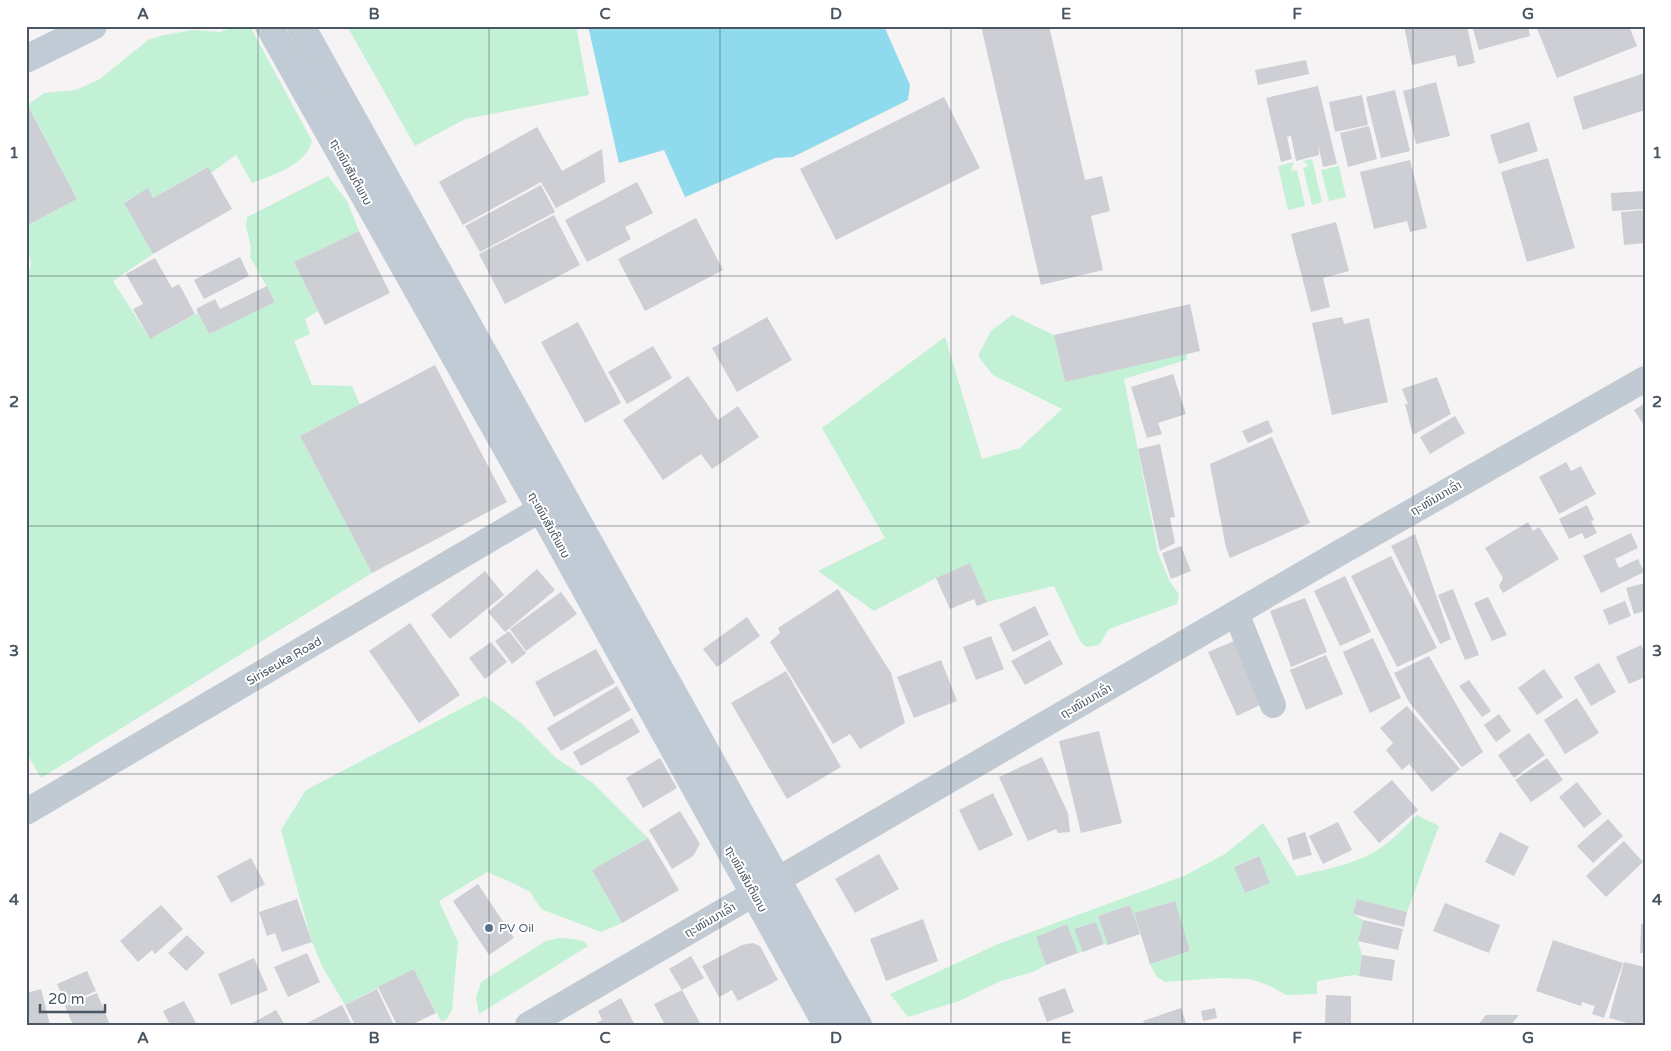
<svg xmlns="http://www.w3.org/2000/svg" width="1671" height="1051" viewBox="0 0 1671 1051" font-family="'Varela Round','Noto Sans Lao',sans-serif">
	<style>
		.green { fill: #c3f1d5; fill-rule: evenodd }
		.water { fill: #90daee }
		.building { fill: #cdcfd5 }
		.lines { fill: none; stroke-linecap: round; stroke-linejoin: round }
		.street { stroke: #c1cad2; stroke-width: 26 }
		.secondary { stroke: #c1cbd6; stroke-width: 28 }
		.grid { fill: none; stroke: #4a5661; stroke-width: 1; stroke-opacity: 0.55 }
		.service-dot { fill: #5c6f8a; stroke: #fff; stroke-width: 2 }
		.labels { text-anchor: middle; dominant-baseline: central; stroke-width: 4; stroke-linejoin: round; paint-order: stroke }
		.street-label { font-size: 12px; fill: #4a5661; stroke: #fff }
		.service-label { font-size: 12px; fill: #4e5e75; stroke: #fff; text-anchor: start }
		.neatline { fill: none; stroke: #4a5661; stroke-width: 2 }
		.grid-label { font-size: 16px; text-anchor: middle; font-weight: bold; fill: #4a5661 }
	</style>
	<rect width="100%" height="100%" fill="#f5f3f3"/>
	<!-- green -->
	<g class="green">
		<path d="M236 26H250L312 141C306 165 273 175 252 183L236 155 211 173 207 167 153 198 148 189 124 202 153 254 113 281 150 339 198 313 209 334 275 301 250 257 251 247 246 227 247 217 328 176 347 201 359 231 294 262 318 311 305 319 310 334 294 341 312 385 352 386 360 405 300 436 372 573 41 778 26 752V277C35 263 30 261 27 247 25 241 26 233 26 226L77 199 28 105 44 93 76 90 100 79 148 40 164 35 193 30 220 32Z"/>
		<polygon points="347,26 576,26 589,95 465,119 415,146"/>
		<polygon points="1312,159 1322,202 1312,205 1303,168 1309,166 1303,161"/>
		<polygon points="1294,162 1291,171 1297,170 1305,206 1288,210 1278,166"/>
		<polygon points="1339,166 1346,197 1329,201 1321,170"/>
		<polygon points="1012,315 1054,335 1065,381 1187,354 1186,360 1124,379 1158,553 1170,582 1179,594 1177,604 1109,629 1099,645 1086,647 1080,641 1054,586 987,602 970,563 936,578 874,611 818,571 885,538 822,428 945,337 982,459 1020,448 1062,409 993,375 978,356 991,331"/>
		<polygon points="485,696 521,723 556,758 593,783 648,838 592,870 622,923 601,932 541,909 530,892 513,883 487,872 439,901 458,942 452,1010 446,1020 441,1021 414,969 345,1005 323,968 312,942 281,830 306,790"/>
		<path d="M1417 815 1439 826 1407 912 1357 899 1353 914 1363 920 1358 941 1362 955 1359 976 1354 975 1317 981V994L1286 995 1268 985 1250 979 1218 978 1165 982 1156 976 1150 964 1190 951 1174 901 1135 913 1140 934 1130 905 1098 916 1108 945 1104 944 1096 922 1075 929 1083 952 1078 953 1067 924 1036 937 1046 965 1033 972 1001 981 959 1001 908 1017 890 994 998 944 1184 876 1225 854 1263 823 1297 876C1330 869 1366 862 1391 840 1400 832 1408 824 1417 815ZM1258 856 1270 883 1245 893 1234 867Z"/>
		<polygon points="558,938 572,939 584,941 588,946 479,1014 476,998 481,982 546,941"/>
	</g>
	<!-- water -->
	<polygon class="water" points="588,26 884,26 910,85 908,100 793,157 775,158 685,197 664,150 619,163"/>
	<!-- building -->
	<g class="building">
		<polygon points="981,26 1049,26 1085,180 1102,176 1110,211 1091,216 1103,270 1041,285"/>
		<polygon points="1404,26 1467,26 1475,63 1458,67 1455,55 1412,65"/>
		<polygon points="1472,26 1528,26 1530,36 1479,50"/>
		<polygon points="1536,26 1629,26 1637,46 1557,78"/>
		<polygon points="1306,60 1309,74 1258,85 1255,70"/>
		<polygon points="1645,73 1645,110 1583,130 1573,97"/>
		<polygon points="1436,82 1450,136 1416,144 1403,91"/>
		<polygon points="1318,86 1337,164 1323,167 1318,144 1319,155 1296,161 1291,136 1287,137 1292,159 1281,162 1266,98"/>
		<polygon points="1395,90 1410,151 1381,158 1366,97"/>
		<polygon points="1362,95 1368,125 1335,132 1329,102"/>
		<polygon points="944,97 980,168 836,240 800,169"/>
		<polygon points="26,102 77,199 26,226"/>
		<polygon points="1529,122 1538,151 1499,164 1490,135"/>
		<polygon points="1369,126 1377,159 1348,167 1340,133"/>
		<polygon points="537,127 562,171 602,149 605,182 556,208 541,182 463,225 439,182"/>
		<polygon points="1548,158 1575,248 1527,262 1501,172"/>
		<polygon points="1410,160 1427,228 1410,232 1407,221 1374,229 1360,172"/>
		<polygon points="208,167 232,209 153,254 124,203 148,188 153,198"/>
		<polygon points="637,182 653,213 625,227 631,239 587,262 565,220"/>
		<polygon points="541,185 555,212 480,252 465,226"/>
		<polygon points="1645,191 1645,209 1612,211 1611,193"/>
		<polygon points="1645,210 1645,243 1624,245 1621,212"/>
		<polygon points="554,215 580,265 505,304 479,254"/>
		<polygon points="696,218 723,270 645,311 618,259"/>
		<polygon points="1336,222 1349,271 1323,278 1330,307 1311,312 1291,234"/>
		<polygon points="359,231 390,293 325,325 294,262"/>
		<polygon points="240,257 249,276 204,299 194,280"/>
		<polygon points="155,258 172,288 179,284 195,314 150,339 133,309 143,304 126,274"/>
		<polygon points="267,286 275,302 209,334 196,309 215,299 220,309"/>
		<polygon points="1190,304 1200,351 1065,382 1054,335"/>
		<polygon points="767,317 792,360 737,392 712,348"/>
		<polygon points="1342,317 1344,324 1369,318 1388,402 1332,415 1312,323"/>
		<polygon points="578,322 621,403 585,423 541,342"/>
		<polygon points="653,346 672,378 627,404 608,372"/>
		<polygon points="435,365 507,502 372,573 300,436"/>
		<polygon points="1173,374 1186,414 1158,423 1162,434 1147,438 1131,387"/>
		<polygon points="688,376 718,420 738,406 759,437 712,469 701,454 663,480 623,420"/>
		<polygon points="1437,377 1451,414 1413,435 1405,404 1408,404 1402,389"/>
		<polygon points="1645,403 1645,427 1634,410"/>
		<polygon points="1455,416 1465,433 1430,454 1420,437"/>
		<polygon points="1268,420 1273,432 1248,443 1242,431"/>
		<polygon points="1272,437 1310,523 1230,558 1226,548 1210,464"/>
		<polygon points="1160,444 1175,517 1170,518 1175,543 1160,551 1138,449"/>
		<polygon points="1566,462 1571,471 1581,466 1596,494 1559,514 1539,477"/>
		<polygon points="1587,505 1594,520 1591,521 1597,533 1585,539 1582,533 1569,539 1559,519"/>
		<polygon points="1528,522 1533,531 1539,527 1559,559 1503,593 1499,586 1503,578 1485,548"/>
		<polygon points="1631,533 1638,548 1615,559 1619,568 1638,559 1644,572 1601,593 1583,556"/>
		<polygon points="1415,534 1451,639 1440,644 1391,546"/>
		<polygon points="1181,546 1191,571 1171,579 1162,553"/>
		<polygon points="1391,556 1437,648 1397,667 1351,576"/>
		<polygon points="970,563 987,602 977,606 974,599 950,609 936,578"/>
		<polygon points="537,569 555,590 505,632 488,612"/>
		<polygon points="485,571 504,595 450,639 431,615"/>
		<polygon points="1345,576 1371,632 1340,646 1314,591"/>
		<polygon points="1645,583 1645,611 1634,614 1626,588"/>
		<polygon points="838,589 891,673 905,723 860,749 850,734 833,744 770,642 780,633 778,628"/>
		<polygon points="1453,589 1479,655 1465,660 1438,595"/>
		<polygon points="561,592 577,614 526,651 510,629"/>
		<polygon points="1488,597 1507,635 1492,641 1474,603"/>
		<polygon points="1305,598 1327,652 1291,667 1270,611"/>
		<polygon points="1625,601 1631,616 1609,625 1603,610"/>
		<polygon points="1035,606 1049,635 1013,652 999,624"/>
		<polygon points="747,617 760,636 717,667 703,649"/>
		<polygon points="410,623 460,695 419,723 369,651"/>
		<polygon points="509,631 526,653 512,664 495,641"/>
		<polygon points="991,636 1004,669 976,680 963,647"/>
		<polygon points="1373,638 1401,698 1370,713 1343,652"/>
		<polygon points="1050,640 1063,664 1025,685 1011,661"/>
		<polygon points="1234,641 1262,704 1237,716 1208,652"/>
		<polygon points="491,642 507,662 485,679 469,658"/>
		<polygon points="1641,645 1645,653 1645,677 1629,684 1616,657"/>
		<polygon points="596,649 615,683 554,717 535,682"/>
		<polygon points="1326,655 1343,694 1306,710 1290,670"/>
		<polygon points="1429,656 1483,752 1462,767 1409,702 1394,673"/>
		<polygon points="941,660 957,701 914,718 897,677"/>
		<polygon points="1599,663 1616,692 1591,706 1574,677"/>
		<polygon points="1544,669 1563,697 1537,715 1518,688"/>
		<polygon points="786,671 841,767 787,799 731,703"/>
		<polygon points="1469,680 1491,711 1482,717 1459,686"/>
		<polygon points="617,686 631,710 561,751 547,728"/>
		<polygon points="1577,698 1599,733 1565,754 1544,720"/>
		<polygon points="1407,706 1460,769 1432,792 1409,764 1402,770 1386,750 1393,743 1380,728"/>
		<polygon points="1499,714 1511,731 1496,742 1484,725"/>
		<polygon points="632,718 640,732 581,766 573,752"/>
		<polygon points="1099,731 1122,823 1081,833 1059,741"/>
		<polygon points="1529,733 1545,755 1514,778 1498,755"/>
		<polygon points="1042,757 1068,813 1070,832 1058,833 1056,829 1028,841 999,777"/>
		<polygon points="660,758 677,788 643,808 626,778"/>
		<polygon points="1547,758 1563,780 1531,802 1515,780"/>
		<polygon points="1392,780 1418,810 1379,843 1353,812"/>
		<polygon points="1577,782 1602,814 1584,828 1559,797"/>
		<polygon points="993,793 1013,835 979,851 959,810"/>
		<polygon points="680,811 700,844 693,856 672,869 649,830"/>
		<polygon points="1608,819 1623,836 1593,863 1577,846"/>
		<polygon points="1338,822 1352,850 1323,864 1309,836"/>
		<polygon points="1305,832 1312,855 1293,860 1287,838"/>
		<polygon points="1500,832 1529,847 1514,876 1485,862"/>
		<polygon points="648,838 679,890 622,923 592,870"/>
		<polygon points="1624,841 1643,862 1606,897 1586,876"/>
		<polygon points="879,854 899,889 855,913 835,879"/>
		<polygon points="1259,856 1270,883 1245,893 1234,867"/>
		<polygon points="251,858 265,884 231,903 217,876"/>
		<polygon points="478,884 514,938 489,955 453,901"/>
		<polygon points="297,899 312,942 282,952 275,933 267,936 259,912"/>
		<polygon points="1357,899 1407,912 1404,927 1353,914"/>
		<polygon points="1175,901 1190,951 1150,964 1134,913"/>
		<polygon points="1445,903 1500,925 1489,953 1433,931"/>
		<polygon points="161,905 183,929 155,954 152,950 138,962 120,941"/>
		<polygon points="1130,905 1140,934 1108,945 1098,916"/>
		<polygon points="923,919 938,961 886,981 870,939"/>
		<polygon points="1363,920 1403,929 1398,950 1358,941"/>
		<polygon points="1096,922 1104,944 1083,952 1074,929"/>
		<polygon points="1067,924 1078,953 1046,965 1036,937"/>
		<polygon points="1641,924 1645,924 1645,953 1640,953"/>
		<polygon points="187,935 205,953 186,971 168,953"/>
		<polygon points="1553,940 1623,963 1604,1018 1592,1014 1595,1006 1582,1002 1581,1006 1536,991"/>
		<polygon points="753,943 760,946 778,980 738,1001 732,990 719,997 702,966 742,945"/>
		<polygon points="307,953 320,982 288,997 274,967"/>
		<polygon points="1362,955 1395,960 1392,981 1359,976"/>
		<polygon points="691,956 704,978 682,990 669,969"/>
		<polygon points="254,958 268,990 231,1005 218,974"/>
		<polygon points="1624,962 1645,967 1645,1025 1634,1025 1609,1018"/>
		<polygon points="414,969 436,1013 411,1025 397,1025 378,987"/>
		<polygon points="87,971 96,991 66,1004 57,984"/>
		<polygon points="1065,988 1074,1012 1047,1022 1038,998"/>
		<polygon points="41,989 50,1025 26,1025 26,993"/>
		<polygon points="377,989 394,1025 355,1025 345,1005"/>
		<polygon points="682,990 701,1025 665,1025 654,1004"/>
		<polygon points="97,993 110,1025 73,1025 65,1006"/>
		<polygon points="1326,995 1351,996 1351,1025 1325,1025"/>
		<polygon points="621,998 635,1025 593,1025 602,1020 598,1011"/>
		<polygon points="184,1001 197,1025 170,1025 163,1011"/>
		<polygon points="342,1005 352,1025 308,1025 307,1023"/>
		<polygon points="1181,1008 1186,1023 1181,1025 1145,1025 1143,1021"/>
		<polygon points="1215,1008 1217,1018 1203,1021 1201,1011"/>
		<polygon points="276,1010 285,1025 249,1025"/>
		<polygon points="1486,1015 1519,1015 1511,1025 1478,1025"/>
	</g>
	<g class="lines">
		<!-- street -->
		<g class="street">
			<polyline points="1236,613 1273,705"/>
			<polyline points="26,812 541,509"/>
			<polyline points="528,1025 1341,552 1645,379"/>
		</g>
		<!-- secondary -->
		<g class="secondary">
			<polyline points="269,26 541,509 827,1025"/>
			<polyline points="301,26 858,1025"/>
			<polyline points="26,59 93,26"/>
		</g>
	</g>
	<!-- grid -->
	<path class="grid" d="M258 26V1025M489 26V1025M720 26V1025M951 26V1025M1182 26V1025M1413 26V1025M26 276H1645M26 526H1645M26 774H1645"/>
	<!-- markers -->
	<circle class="service-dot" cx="489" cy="928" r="5"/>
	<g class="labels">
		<!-- street labels -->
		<g class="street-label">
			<text transform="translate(351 172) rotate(61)">ຖະໜົນສັນຕິພາບ</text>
			<text transform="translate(1436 498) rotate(-30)">ຖະໜົນນາເລົ່າ</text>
			<text transform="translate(549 525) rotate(61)">ຖະໜົນສັນຕິພາບ</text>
			<text transform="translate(284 661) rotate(-30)">Siriseuka Road</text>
			<text transform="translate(1086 701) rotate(-30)">ຖະໜົນນາເລົ່າ</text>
			<text transform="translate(746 879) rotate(61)">ຖະໜົນສັນຕິພາບ</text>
			<text transform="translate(710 920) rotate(-30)">ຖະໜົນນາເລົ່າ</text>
		</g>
		<!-- service labels -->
		<g class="service-label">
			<text x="499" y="928">PV Oil</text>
		</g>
	</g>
	<!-- border -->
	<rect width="1671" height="1051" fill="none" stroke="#ffffff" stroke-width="55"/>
	<!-- scale -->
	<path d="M40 1004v8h65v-8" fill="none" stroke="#4a5661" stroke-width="2.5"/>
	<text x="48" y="1004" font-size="15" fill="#4a5661" stroke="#ffffff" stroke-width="4" paint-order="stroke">20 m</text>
	<rect x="28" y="28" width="1616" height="996" class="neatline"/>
	<g class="grid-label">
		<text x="143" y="19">A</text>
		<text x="374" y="19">B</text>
		<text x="605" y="19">C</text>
		<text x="836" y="19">D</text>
		<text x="1066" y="19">E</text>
		<text x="1297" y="19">F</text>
		<text x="1528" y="19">G</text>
		<text x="14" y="158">1</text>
		<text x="1657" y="158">1</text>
		<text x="14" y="407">2</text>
		<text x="1657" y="407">2</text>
		<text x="14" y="656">3</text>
		<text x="1657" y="656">3</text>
		<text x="14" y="905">4</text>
		<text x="1657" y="905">4</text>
		<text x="143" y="1043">A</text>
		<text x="374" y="1043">B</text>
		<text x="605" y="1043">C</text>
		<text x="836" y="1043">D</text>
		<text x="1066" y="1043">E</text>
		<text x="1297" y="1043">F</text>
		<text x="1528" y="1043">G</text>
	</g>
</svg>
